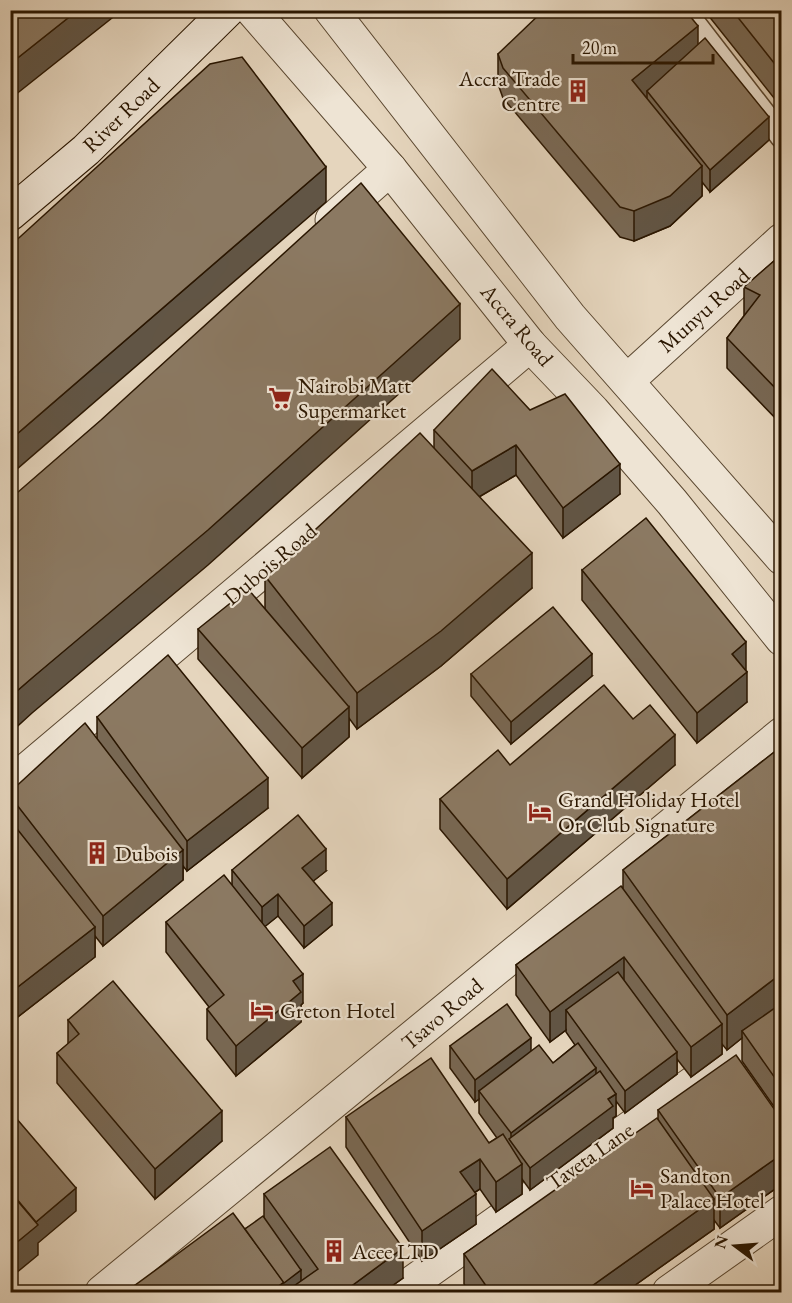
<svg xmlns="http://www.w3.org/2000/svg" width="792" height="1303" viewBox="0 0 792 1303" font-family="'EB Garamond',serif">
	<style>
		.lines { fill: none; stroke-linecap: round; stroke-linejoin: round }
		.lane-casing { stroke: #59462f; stroke-width: 25 }
		.street-casing { stroke: #59462f; stroke-width: 35 }
		.secondary-casing { stroke: #2a1600; stroke-width: 35 }
		.lane { stroke: #eee4d4; stroke-width: 22 }
		.street { stroke: #eee4d4; stroke-width: 33 }
		.secondary { stroke: #eee4d4; stroke-width: 33 }
		.wall { fill: #786854; stroke: #2a1600; stroke-width: 1.5 }
		.shaded-wall { fill: #615545; stroke: #2a1600; stroke-width: 1.5 }
		.building { fill: #8b7962; stroke: #2a1600; stroke-width: 1.5 }
		.labels { text-anchor: middle; dominant-baseline: central; stroke-width: 4.5; stroke-linejoin: round; paint-order: stroke }
		.poi-label { font-size: 22px; fill: #2a1600; stroke: #eee4d4; text-anchor: start }
		.street-label { font-size: 22px; fill: #2a1600; stroke: #eee4d4 }
	</style>
	<rect width="100%" height="100%" fill="#e5d5bd"/>
	<filter id="stains"><feTurbulence type="fractalNoise" baseFrequency=".00333" numOctaves="4"/><feColorMatrix values="0 0 0 0 .2 0 0 0 0 .09 0 0 0 0 .02 0 0 0 .5 -.17"/></filter>
	<radialGradient id="worn" r=".72"><stop offset=".6" stop-color="#630" stop-opacity="0"/><stop offset="1" stop-color="#630" stop-opacity=".3"/></radialGradient>
	<g class="lines">
		<!-- lane casing -->
		<g class="lane-casing">
			<polyline id="lane" points="684,10 782,137"/>
		</g>
		<!-- street casing -->
		<g class="street-casing">
			<g id="street">
				<polyline points="252,10 390,169 530,345 593,411 672,502 782,639"/>
				<polyline points="331,10 570,317 782,558"/>
				<polyline points="332,220 390,169"/>
				<polyline points="627,381 782,240"/>
				<polyline points="10,784 530,345"/>
				<polyline points="102,1292 782,734"/>
				<polyline points="399,1292 782,1020"/>
				<polyline points="669,1292 782,1212"/>
			</g>
		</g>
		<!-- secondary casing -->
		<g class="secondary-casing">
			<polyline id="secondary" points="10,214 86,150 228,10"/>
		</g>
		<!-- lane -->
		<use href="#lane" class="lane"/>
		<!-- street -->
		<use href="#street" class="street"/>
		<!-- secondary -->
		<use href="#secondary" class="secondary"/>
	</g>
	<!-- wall -->
	<g class="wall">
		<polygon points="704,10 782,10 782,108"/>
		<polygon points="698,45 769,140 710,192 702,182 702,196 670,226 634,241 620,237 503,98 498,84 498,54"/>
		<polygon points="782,254 782,429 779,422 727,368 727,338 744,316 744,287"/>
		<polygon points="530,410 620,494 563,538 516,475 479,497 532,588 441,666 357,729 349,718 349,737 302,778 198,659 198,629 265,609 265,576 434,448 434,430"/>
		<polygon points="582,570 747,702 697,743 582,600"/>
		<polygon points="471,674 592,676 511,744 471,696"/>
		<polygon points="97,717 268,808 187,871 183,866 183,880 103,946 95,936 95,957 10,1023 10,792 97,738"/>
		<polygon points="633,719 675,765 507,909 440,829 440,799 510,765"/>
		<polygon points="782,746 782,1118 742,1061 742,1038 727,1050 722,1044 722,1054 691,1077 677,1059 677,1074 625,1113 616,1101 616,1116 613,1118 613,1128 530,1190 522,1179 522,1194 496,1212 480,1189 474,1193 476,1224 422,1261 346,1147 346,1117 489,1143 497,1138 479,1113 479,1099 475,1102 450,1068 450,1046 531,1051 553,1063 575,1045 566,1032 566,1030 550,1042 516,995 516,965 623,888 623,870"/>
		<polygon points="232,870 326,871 313,881 332,925 304,948 278,916 265,926 303,1003 301,1005 301,1022 236,1076 207,1039 207,1009 209,1007 166,952 166,922 232,885"/>
		<polygon points="68,1020 222,1141 155,1199 57,1083 57,1053 68,1044"/>
		<polygon points="658,1110 782,1120 782,1184 720,1228 714,1220 714,1229 624,1293 470,1293 464,1284 464,1254 658,1120"/>
		<polygon points="264,1194 403,1278 382,1293 294,1293 294,1287 286,1293 134,1293 134,1286 264,1219"/>
		<polygon points="782,1246 782,1281 775,1272 775,1250"/>
	</g>
	<!-- shaded-wall -->
	<g class="shaded-wall">
		<polygon points="78,10 122,10 10,99 10,64"/>
		<polygon points="698,26 698,56 647,91 647,98 632,110 632,80"/>
		<polygon points="769,117 769,140 710,192 710,170"/>
		<polygon points="702,166 702,196 670,226 634,241 634,211"/>
		<polygon points="326,167 326,202 10,475 10,440"/>
		<polygon points="460,304 460,339 208,565 32,713 10,733 10,697"/>
		<polygon points="516,445 516,475 472,501 472,471"/>
		<polygon points="620,464 620,494 563,538 563,508"/>
		<polygon points="532,553 532,588 441,666 357,729 357,693"/>
		<polygon points="746,642 746,672 732,654"/>
		<polygon points="592,654 592,676 511,744 511,722"/>
		<polygon points="747,672 747,702 697,743 697,713"/>
		<polygon points="349,707 349,737 302,778 302,748"/>
		<polygon points="675,735 675,765 507,909 507,879"/>
		<polygon points="268,778 268,808 187,871 187,841"/>
		<polygon points="326,849 326,871 302,890 302,868"/>
		<polygon points="183,850 183,880 103,946 103,916"/>
		<polygon points="278,894 278,916 262,929 262,907"/>
		<polygon points="332,903 332,925 304,948 304,926"/>
		<polygon points="95,927 95,957 10,1023 10,993"/>
		<polygon points="624,957 624,986 566,1010 566,1030 550,1042 550,1012"/>
		<polygon points="782,973 782,1008 742,1031 742,1038 727,1050 727,1015"/>
		<polygon points="303,974 303,1003 301,1005 301,1022 236,1076 236,1046 293,981"/>
		<polygon points="722,1024 722,1054 691,1077 691,1047"/>
		<polygon points="531,1038 531,1060 479,1091 479,1099 475,1102 475,1080"/>
		<polygon points="677,1052 677,1074 625,1113 625,1091"/>
		<polygon points="596,1068 596,1090 511,1141 511,1133"/>
		<polygon points="616,1094 616,1116 613,1118 613,1128 530,1190 530,1168 608,1099"/>
		<polygon points="222,1111 222,1141 155,1199 155,1169"/>
		<polygon points="782,1154 782,1184 720,1228 720,1198"/>
		<polygon points="480,1159 480,1189 460,1202 460,1172"/>
		<polygon points="522,1164 522,1194 496,1212 496,1182"/>
		<polygon points="76,1188 76,1211 38,1243 38,1255 10,1278 10,1248 36,1226 36,1222"/>
		<polygon points="476,1194 476,1224 422,1261 422,1231"/>
		<polygon points="714,1199 714,1229 624,1293 582,1293"/>
		<polygon points="403,1248 403,1278 382,1293 342,1293"/>
		<polygon points="301,1270 301,1282 286,1293 269,1293"/>
	</g>
	<!-- building -->
	<g class="building">
		<polygon points="10,10 78,10 10,64"/>
		<polygon points="544,10 685,10 698,26 632,80 702,166 670,196 634,211 620,207 503,68 498,54"/>
		<polygon points="732,10 782,10 782,73"/>
		<polygon points="705,38 769,117 710,170 647,91"/>
		<polygon points="242,57 326,167 10,440 10,246 210,64"/>
		<polygon points="361,183 460,304 208,530 32,678 10,697 10,499 101,420"/>
		<polygon points="782,254 782,400 779,392 727,338 760,295 744,287"/>
		<polygon points="492,369 530,410 565,394 620,464 563,508 516,445 472,471 434,430"/>
		<polygon points="420,433 532,553 441,631 357,693 265,576"/>
		<polygon points="646,518 746,642 732,654 747,672 697,713 582,570"/>
		<polygon points="248,589 349,707 302,748 198,629"/>
		<polygon points="553,607 592,654 511,722 471,674"/>
		<polygon points="168,655 268,778 187,841 97,717"/>
		<polygon points="604,685 633,719 650,705 675,735 507,879 440,799 498,750 510,765"/>
		<polygon points="85,723 183,850 103,916 10,796 10,792"/>
		<polygon points="782,746 782,973 727,1015 623,870"/>
		<polygon points="298,815 326,849 302,868 332,903 304,926 278,894 262,907 232,870"/>
		<polygon points="10,820 95,927 10,993"/>
		<polygon points="224,875 303,974 293,981 301,992 236,1046 207,1009 224,995 166,922"/>
		<polygon points="621,886 722,1024 691,1047 624,957 550,1012 516,965"/>
		<polygon points="618,972 677,1052 625,1091 566,1010"/>
		<polygon points="113,981 222,1111 155,1169 57,1053 79,1034 68,1020"/>
		<polygon points="782,1003 782,1088 742,1031"/>
		<polygon points="507,1004 531,1038 475,1080 450,1046"/>
		<polygon points="578,1043 596,1068 511,1133 479,1091 539,1045 553,1063"/>
		<polygon points="736,1055 782,1120 782,1154 720,1198 658,1110"/>
		<polygon points="431,1058 489,1143 503,1134 522,1164 496,1182 480,1159 460,1172 476,1194 422,1231 346,1117"/>
		<polygon points="600,1071 616,1094 608,1099 613,1106 530,1168 509,1139"/>
		<polygon points="10,1111 76,1188 36,1222 10,1191"/>
		<polygon points="657,1118 714,1199 582,1293 491,1293 464,1254"/>
		<polygon points="330,1147 403,1248 342,1293 299,1293 294,1286 318,1269 264,1194"/>
		<polygon points="10,1192 38,1225 10,1248"/>
		<polygon points="233,1213 284,1282 269,1293 139,1293 134,1286"/>
		<polygon points="263,1216 301,1270 284,1283 245,1229"/>
		<polygon points="782,1246 782,1259 775,1250"/>
	</g>
	<!-- icons -->
	<defs>
		<g id="building-bare" transform="scale(1.8)"><path d="M-4-6H4V6H1V3H-1V6H-4ZM-2.5-4.3h1.7v1.8h-1.7ZM.8-4.3h1.7v1.8H.8ZM-2.5-1h1.7V.8h-1.7ZM.8-1h1.7V.8H.8Z" fill="#8f2418" stroke="#eee4d4" stroke-width="2.5" paint-order="stroke"/></g>
		<g id="supermarket-bare" transform="scale(1.8)"><path d="M-6-5.5h2.5l.6 2H6L4.5 2H-2.5L-4.4-4H-6ZM-1.5 3.2a1.3 1.3 0 1 0 .1 0ZM3 3.2a1.3 1.3 0 1 0 .1 0Z" fill="#8f2418" stroke="#eee4d4" stroke-width="2.5" paint-order="stroke"/></g>
		<g id="hotel-bare" transform="scale(1.8)"><path d="M-6-4.5h1.5V1H6V5H4.5V3h-9V5H-6ZM-4 0a1.8 1.8 0 1 1 3.6 0ZM.5 0V-2.5h3Q6-2.5 6 0Z" fill="#8f2418" stroke="#eee4d4" stroke-width="2.5" paint-order="stroke"/></g>
	</defs>
	<g fill-rule="evenodd">
		<use href="#building-bare" x="578" y="91"/>
		<use href="#supermarket-bare" x="280" y="398"/>
		<use href="#hotel-bare" x="540" y="812"/>
		<use href="#building-bare" x="97" y="853"/>
		<use href="#hotel-bare" x="262" y="1010"/>
		<use href="#hotel-bare" x="642" y="1188"/>
		<use href="#building-bare" x="334" y="1251"/>
	</g>
	<g class="labels">
		<!-- poi labels -->
		<g class="poi-label">
			<text x="560" y="78" text-anchor="end">Accra Trade<tspan x="560" dy="25">Centre</tspan></text>
			<text x="298" y="385">Nairobi Matt<tspan x="298" dy="25">Supermarket</tspan></text>
			<text x="558" y="799">Grand Holiday Hotel<tspan x="558" dy="25">Or Club Signature</tspan></text>
			<text x="115" y="853">Dubois</text>
			<text x="280" y="1010">Greton Hotel</text>
			<text x="660" y="1175">Sandton<tspan x="660" dy="25">Palace Hotel</tspan></text>
			<text x="352" y="1251">Acee LTD</text>
		</g>
		<!-- street labels -->
		<g class="street-label">
			<text transform="translate(121 115) rotate(-44)">River Road</text>
			<text transform="translate(704 310) rotate(-42)">Munyu Road</text>
			<text transform="translate(517 325) rotate(50)">Accra Road</text>
			<text transform="translate(270 564) rotate(-40)">Dubois Road</text>
			<text transform="translate(442 1014) rotate(-40)">Tsavo Road</text>
			<text transform="translate(590 1156) rotate(-35)">Taveta Lane</text>
		</g>
	</g>
	<!-- margin -->
	<rect width="792" height="1303" fill="none" stroke="#e5d5bd" stroke-width="36"/>
	<rect x="12" y="12" width="768" height="1279" fill="none" stroke="#2a1600" stroke-width="3"/>
	<rect x="18" y="18" width="756" height="1267" fill="none" stroke="#2a1600" stroke-width="1.5"/>
	<!-- north arrow -->
	<g transform="translate(735 1246) rotate(286)" stroke="#eee4d4" stroke-width="4.5" paint-order="stroke">
	<path d="M0-4.5L10 22L0 15L-10 22Z" fill="#2a1600"/>
	<text y="-9" font-size="16" font-weight="bold" text-anchor="middle" fill="#2a1600">N</text>
	</g>
	<!-- scale -->
	<path d="M573 54v9h140v-9" fill="none" stroke="#2a1600" stroke-width="3"/>
	<text x="582" y="54" font-size="18" fill="#2a1600" stroke="#eee4d4" stroke-width="4.5" paint-order="stroke">20 m</text>
	<rect width="100%" height="100%" filter="url(#stains)"/>
	<rect width="100%" height="100%" fill="url(#worn)"/>
</svg>
